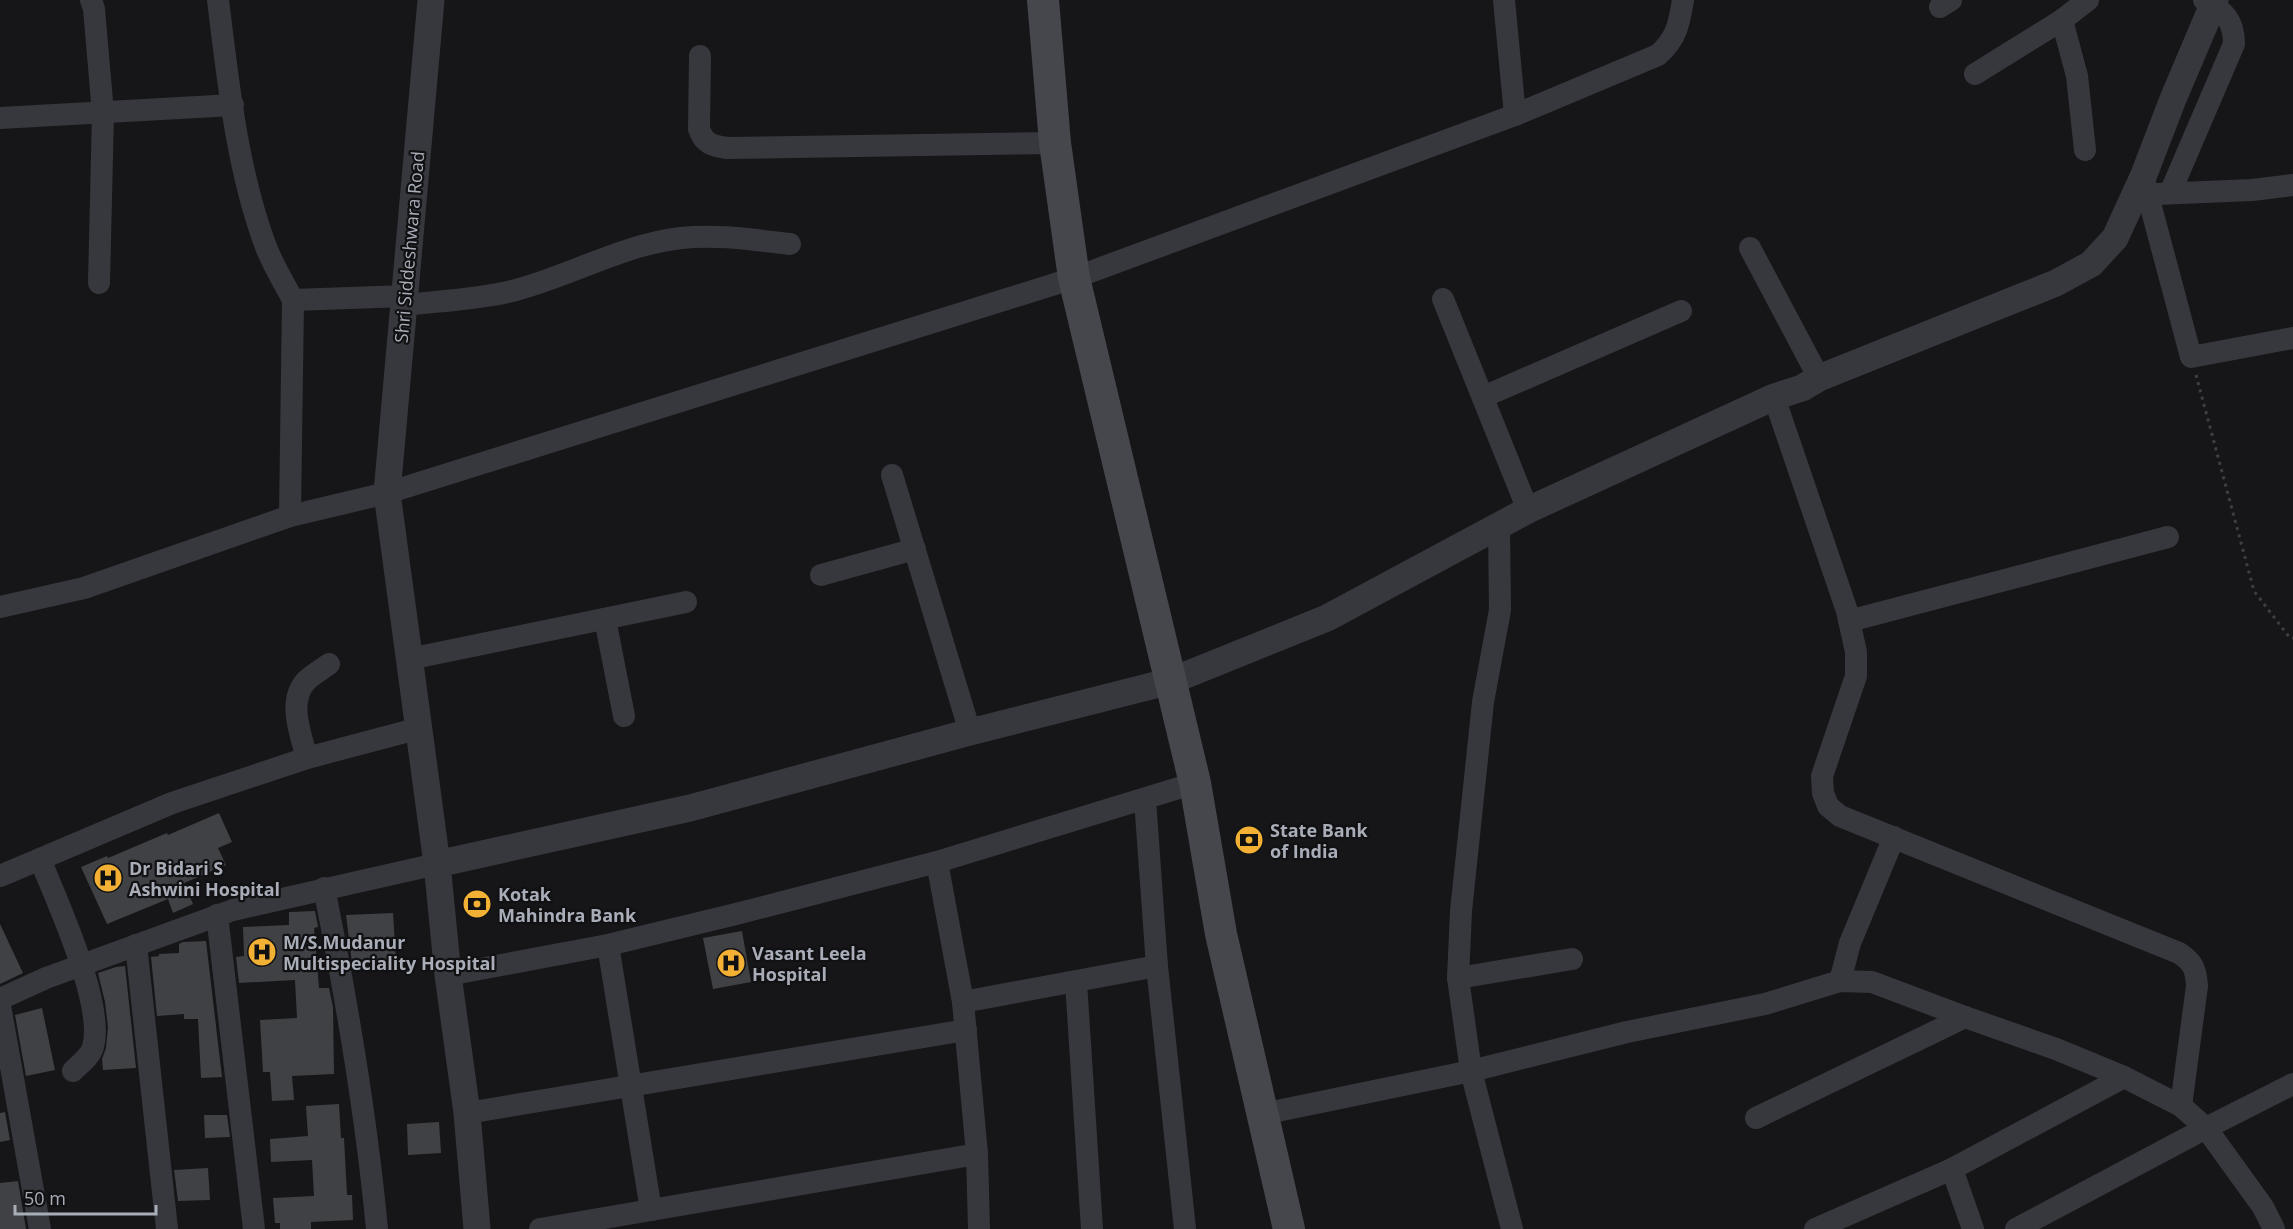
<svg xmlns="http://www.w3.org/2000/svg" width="2293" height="1229" viewBox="0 0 2293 1229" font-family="'Open Sans',sans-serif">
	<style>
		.building { fill: #404145 }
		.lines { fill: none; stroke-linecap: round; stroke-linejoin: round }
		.path { stroke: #3d3f44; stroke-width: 3; stroke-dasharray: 3 4.5; stroke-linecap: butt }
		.minor { stroke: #37383d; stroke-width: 22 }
		.tertiary { stroke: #37383d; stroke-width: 27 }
		.secondary { stroke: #45474d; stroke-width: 32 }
		.labels { text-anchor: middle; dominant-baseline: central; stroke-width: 4.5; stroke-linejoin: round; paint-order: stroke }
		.street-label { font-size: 18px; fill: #a8adb8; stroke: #111113 }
		.poi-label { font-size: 18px; font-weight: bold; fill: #a8adb8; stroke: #111113; text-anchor: start }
	</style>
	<rect width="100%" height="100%" fill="#161618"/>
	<!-- building -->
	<g class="building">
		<polygon points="219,813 232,842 218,848 226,865 184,883 193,904 173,913 168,899 107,924 81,867 107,856 108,858 167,833 168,835"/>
		<polygon points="315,911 318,927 314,928 319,988 329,988 333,1007 334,1074 292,1076 294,1100 272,1101 270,1072 263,1072 260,1020 297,1018 295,980 239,983 236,957 244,956 243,927 289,925 289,912"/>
		<polygon points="393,913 396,961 352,963 346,915"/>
		<polygon points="0,924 23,973 0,984"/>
		<polygon points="742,931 751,982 713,989 703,938"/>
		<polygon points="206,941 222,1077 201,1078 198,1019 184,1019 184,1014 157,1016 151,957 159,956 159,954 179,953 179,944 183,942"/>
		<polygon points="125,966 136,1068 103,1070 102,1059 106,1048 108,1027 105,1002 98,973 116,967"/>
		<polygon points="42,1008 55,1070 26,1076 15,1015"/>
		<polygon points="339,1104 341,1138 344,1138 347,1195 352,1195 353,1220 311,1222 311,1229 280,1229 280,1223 275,1223 273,1198 314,1196 312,1160 271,1162 270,1139 308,1136 306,1106"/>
		<polygon points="5,1112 10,1140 0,1142 0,1113"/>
		<polygon points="204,1115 227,1115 230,1137 205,1138"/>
		<polygon points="439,1122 441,1153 408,1155 407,1124"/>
		<polygon points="208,1168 210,1200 178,1201 174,1170"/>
		<polygon points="18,1181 26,1229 0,1229 0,1183"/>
	</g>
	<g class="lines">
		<!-- path -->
		<polyline class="path" points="2196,375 2254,591 2290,638 2293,638"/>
		<!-- minor -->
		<g class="minor">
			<polyline points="91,0 94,9 103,113 99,283"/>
			<path d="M218 0C228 81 237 170 266 247 273 265 284 283 293 300L405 296"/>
			<polyline points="1504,0 1515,115"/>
			<polyline points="1940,7 1951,0"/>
			<polyline points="2062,20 2077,76 2085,150"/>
			<path d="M700 56 699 129C704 144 713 146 727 148L1055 143"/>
			<polyline points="1975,74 2062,20 2088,0"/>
			<polyline points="0,118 233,105"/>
			<polyline points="2143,177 2191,357 2293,338"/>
			<path d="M2170 193 2234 44C2234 20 2224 11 2204 0"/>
			<polyline points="2157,194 2252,190 2293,185"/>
			<polyline points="1750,248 1819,378"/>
			<polyline points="1443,299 1528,510"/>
			<path d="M404 305C438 301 474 300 508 292 567 278 620 245 681 238 718 234 754 240 790 244"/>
			<polyline points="1483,397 1681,311"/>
			<path d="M1774 397 1847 611 1856 652V676L1822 776 1823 793 1828 806 1840 816 2179 953C2193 962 2196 969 2197 986L2181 1106"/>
			<polyline points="892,475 970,732"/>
			<polyline points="290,516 293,300"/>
			<polyline points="1499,526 1500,610 1483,702 1461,911 1458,978 1471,1071 1512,1229"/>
			<polyline points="821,575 915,549"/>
			<path d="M0 607 84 588 290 516 387 493 1074 278 1515 115 1658 55C1677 38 1679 24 1683 0"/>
			<polyline points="605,619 624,716"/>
			<polyline points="1849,621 2168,537"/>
			<polyline points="409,659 686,602"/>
			<path d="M307 758C301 735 287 702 306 681 312 675 321 670 329 664"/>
			<polyline points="1145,800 1157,966 1185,1229"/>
			<path d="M40 859C57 902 105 1004 93 1047 90 1057 80 1064 73 1071"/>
			<polyline points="937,862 963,1002"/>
			<polyline points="0,876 172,803 307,758 420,728"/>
			<path d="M324 888C347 1001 366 1114 377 1229"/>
			<polyline points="217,915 254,1229"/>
			<polyline points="136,945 167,1229"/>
			<polyline points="608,945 651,1210"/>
			<polyline points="448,975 608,945 736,914 937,862 1195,783"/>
			<polyline points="1458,978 1572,959"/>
			<polyline points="1840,981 1850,943 1894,837"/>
			<polyline points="1076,982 1092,1229"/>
			<polyline points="0,999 46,978 233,910 437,864"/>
			<polyline points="0,1006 40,1229"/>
			<polyline points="467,1113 966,1030"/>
			<polyline points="1263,1114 1471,1071 1627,1032 1765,1004 1840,981 1872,982 1965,1017 2056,1049 2124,1077 2181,1106 2206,1128 2263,1207 2274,1229"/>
			<polyline points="1756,1118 1965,1017"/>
			<polyline points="1952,1169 1973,1229"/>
			<polyline points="540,1229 977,1154"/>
			<polyline points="979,1229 977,1154 963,1002 1157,966"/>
			<polyline points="1815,1229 1952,1169 2124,1077"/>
			<polyline points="2016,1229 2206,1128 2293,1084"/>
		</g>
		<!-- tertiary -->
		<g class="tertiary">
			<polyline points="431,0 387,493 437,864 448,975 467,1113 477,1229"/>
			<polyline points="437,864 690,808 970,732 1171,681 1327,618 1528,510 1774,397 1802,388 1819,378 2056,283 2091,264 2115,238 2143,177 2173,99 2215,0"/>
		</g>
		<!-- secondary -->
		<polyline class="secondary" points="1043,0 1055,143 1074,278 1195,783 1221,934 1289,1229"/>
	</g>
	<!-- icons -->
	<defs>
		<g id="bank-disc" transform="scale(1.5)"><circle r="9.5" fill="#f2b134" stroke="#111113"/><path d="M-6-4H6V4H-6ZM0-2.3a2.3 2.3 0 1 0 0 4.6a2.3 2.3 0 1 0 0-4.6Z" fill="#111"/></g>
		<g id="hospital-disc" transform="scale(1.5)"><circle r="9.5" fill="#f2b134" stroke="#111113"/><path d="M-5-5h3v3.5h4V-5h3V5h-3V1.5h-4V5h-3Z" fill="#111"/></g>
	</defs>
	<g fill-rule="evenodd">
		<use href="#bank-disc" x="1249" y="840"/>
		<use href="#hospital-disc" x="108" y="878"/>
		<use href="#bank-disc" x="477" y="904"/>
		<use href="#hospital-disc" x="262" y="952"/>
		<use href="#hospital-disc" x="731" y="963"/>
	</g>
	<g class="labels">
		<!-- street labels -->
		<g class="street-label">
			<text transform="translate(409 247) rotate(-85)">Shri Siddeshwara Road</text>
		</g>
		<!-- poi labels -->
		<g class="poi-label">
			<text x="1270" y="830">State Bank<tspan x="1270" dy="21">of India</tspan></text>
			<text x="129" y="868">Dr Bidari S<tspan x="129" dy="21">Ashwini Hospital</tspan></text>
			<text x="498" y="894">Kotak<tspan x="498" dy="21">Mahindra Bank</tspan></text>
			<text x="283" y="942">M/S.Mudanur<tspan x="283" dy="21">Multispeciality Hospital</tspan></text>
			<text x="752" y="953">Vasant Leela<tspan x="752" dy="21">Hospital</tspan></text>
		</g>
	</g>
	<!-- scale -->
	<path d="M15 1205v9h141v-9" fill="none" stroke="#a8adb8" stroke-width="3"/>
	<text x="24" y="1205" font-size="18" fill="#a8adb8" stroke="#111113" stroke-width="4.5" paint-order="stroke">50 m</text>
</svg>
